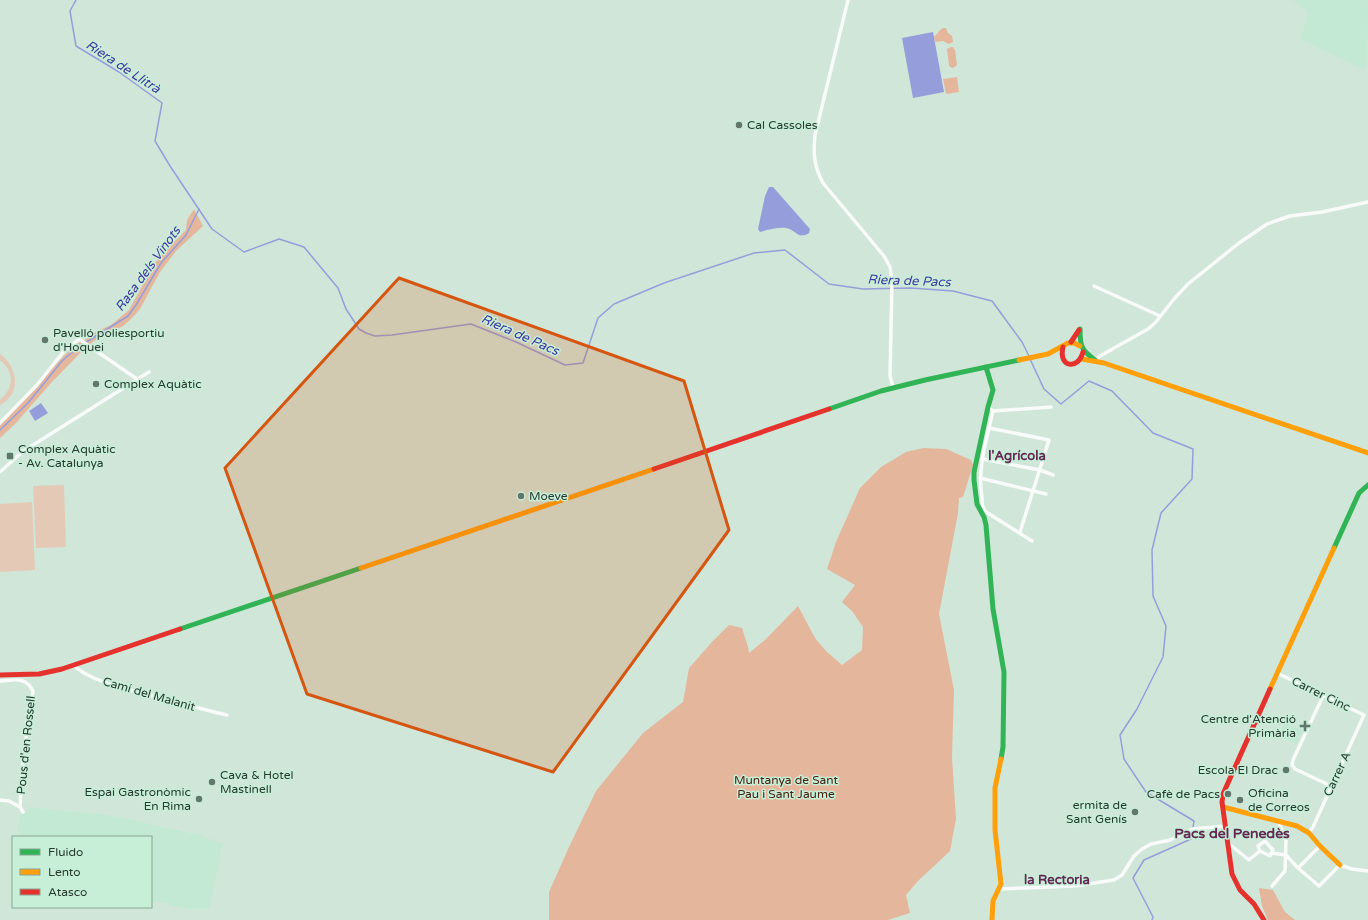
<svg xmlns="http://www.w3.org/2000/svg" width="1368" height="920" viewBox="0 0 1368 920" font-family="'Varela Round',sans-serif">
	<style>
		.built { fill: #c3e8d3 }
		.green { fill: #e3c9b6 }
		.forest { fill: #e4b79c }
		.water { fill: #959eda }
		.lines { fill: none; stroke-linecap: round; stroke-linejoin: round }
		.stream { stroke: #959eda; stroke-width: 1.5 }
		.street { stroke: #f8fbf9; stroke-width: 3.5 }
		.fast { stroke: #30b455; stroke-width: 5 }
		.slow { stroke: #ff9f0a; stroke-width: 5 }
		.jam { stroke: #e5322d; stroke-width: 5 }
		.marked { fill: #d55610; fill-opacity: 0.2; stroke: #d55610; stroke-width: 3; stroke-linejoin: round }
		.poi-dot { fill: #63766c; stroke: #c7efd8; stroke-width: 1.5 }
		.labels { text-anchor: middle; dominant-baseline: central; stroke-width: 3; stroke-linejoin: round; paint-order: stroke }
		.poi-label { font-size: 12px; fill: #293931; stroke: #c7efd8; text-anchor: start }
		.street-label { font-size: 12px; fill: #293931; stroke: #c7efd8 }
		.park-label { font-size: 12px; fill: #482011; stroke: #c7efd8 }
		.water-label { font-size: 13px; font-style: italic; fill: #4037a1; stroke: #c7efd8 }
		.neighbourhood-label { font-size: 13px; font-weight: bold; fill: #622851; stroke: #c7efd8 }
		.quarter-label { font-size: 14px; font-weight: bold; fill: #622851; stroke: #c7efd8 }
	</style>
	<rect width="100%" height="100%" fill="#d0e6d9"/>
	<!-- built -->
	<g class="built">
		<polygon points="1293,0 1368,0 1367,66 1364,69 1360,68 1301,39 1308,12"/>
		<polygon points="1285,723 1303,731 1296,744 1278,736"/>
		<polygon points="27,807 107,815 133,820 199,835 223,844 209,909 204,910 170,906 170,904 151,901 151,837 17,837 19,816 27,812"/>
	</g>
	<!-- green -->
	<g class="green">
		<path d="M0 354C18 367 22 394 0 405V400C14 388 15 372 0 360Z"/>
		<polygon points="64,485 66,547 36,548 33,486"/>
		<polygon points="32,502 35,570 0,572 0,504"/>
	</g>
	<!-- forest -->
	<g class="forest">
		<path d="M943 28H946L948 33 952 36 953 42 949 44 943 41 935 42 934 37C937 34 939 30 943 28Z"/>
		<polygon points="951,47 953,47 955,50 957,65 953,68 950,67 949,65 947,49"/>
		<polygon points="957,77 959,92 946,94 943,79"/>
		<polygon points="194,209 203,226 176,251 160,272 140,309 131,319 123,326 97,339 86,347 51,383 16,423 0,438 0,425 73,346 92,336 91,334 111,325 129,310 155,263 168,248 186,230 187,220"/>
		<polygon points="924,448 946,449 971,460 973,465 963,497 959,498 958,513 939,614 954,690 952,757 956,819 950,851 918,881 906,895 910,913 888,920 549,920 549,892 569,847 596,791 643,733 683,702 689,668 712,642 729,625 742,628 748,647 749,653 766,639 798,606 815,638 826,651 842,665 862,650 863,627 852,611 842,602 855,585 827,569 836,542 860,488 881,467 906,452"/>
		<polygon points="1259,888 1273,890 1285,912 1295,920 1268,920 1262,906"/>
	</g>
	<!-- water -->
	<g class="water">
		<polygon points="933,32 944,92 913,98 902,38"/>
		<path d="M769 187H773L810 229 809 233C797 240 797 230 786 228 778 227 767 230 760 232L758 229 765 196Z"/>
		<polygon points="41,403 48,413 35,421 29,411"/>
	</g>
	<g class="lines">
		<!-- stream -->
		<g class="stream">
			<polyline points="76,0 70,11 76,46 119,72 162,103 155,141 170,166 212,229 244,252 279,239 304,247 338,288 346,309 359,329 366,333 375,336 392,335 471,324 516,342 565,365 583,363 598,318 614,304 664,283 754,253 785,250 829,284 863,289 911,288 953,291 992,301 1022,342 1029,356"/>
			<polyline points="1030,359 1044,389 1061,404 1089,381 1112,391 1153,433 1193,449 1192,479 1161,513 1152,550 1153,596 1166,626 1163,657 1137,709 1120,735 1124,759 1146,792 1194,821 1191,839 1144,860 1133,878 1153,917 1152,920"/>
			<polyline points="0,430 28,403 62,361 77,348 128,316 136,305 161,263 186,235 199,209"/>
		</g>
		<!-- street -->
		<g class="street">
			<path d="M848 0 815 135C813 154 814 166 823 183L884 256 890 267 892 280 890 376 893 387"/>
			<polyline points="1094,286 1160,316"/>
			<polyline points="1096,361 1100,356 1148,329 1155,323 1174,299 1188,284 1239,243 1267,224 1290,216 1322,212 1368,202"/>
			<path d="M988 407 993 411C987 439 977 468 982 497 982 503 982 508 986 512L1032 541"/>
			<polyline points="993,411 1051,407"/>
			<polyline points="0,423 37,385 64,351 79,339 137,379"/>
			<polyline points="989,428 1049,440 1020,532"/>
			<polyline points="982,459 1040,470 1053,475"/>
			<polyline points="0,472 22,452 149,372"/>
			<polyline points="980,478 1046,494"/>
			<path d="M73 665C92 683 136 691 162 698 183 704 205 710 227 715"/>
			<polyline points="1277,673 1364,715 1313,827 1309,833"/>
			<path d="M0 681C15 680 25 676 33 691L23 758 20 807 23 812"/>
			<polyline points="1323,696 1293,760 1292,765 1295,769 1331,786"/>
			<polyline points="0,800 9,801 20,807"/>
			<polygon points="1265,841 1273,850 1270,856 1260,851 1258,846"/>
			<polyline points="1228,843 1249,860 1260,851"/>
			<polyline points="1271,853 1286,855 1298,868 1319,886 1340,865 1352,869 1368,871"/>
			<polyline points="1298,868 1320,846"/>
			<polyline points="1272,886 1285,871 1286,840 1278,821"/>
			<polyline points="998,889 1075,886 1114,880 1122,875 1134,856 1142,849 1151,844 1170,840 1192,829 1226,826"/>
		</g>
		<!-- fast -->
		<g class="fast">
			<path d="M1080 329C1080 346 1081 350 1095 360"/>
			<polyline points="986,367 993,390 988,407 974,472 974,480 977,504 984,517 986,525 993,609 1004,672 1003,747 1001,759"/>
			<polyline points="829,409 881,391 925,380 1019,360"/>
			<polyline points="1334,548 1359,493 1368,485"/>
			<polyline points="180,629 361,568"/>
		</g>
		<!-- slow -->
		<g class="slow">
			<polyline points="1082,359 1104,363 1368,453"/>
			<polyline points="1019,360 1048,354 1068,343 1074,343 1080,346"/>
			<polyline points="361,568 654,469"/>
			<polyline points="1270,689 1334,548"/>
			<polyline points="1223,807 1297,826 1309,833 1320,846 1340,865"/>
			<polyline points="992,920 993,901 1001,884 995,830 995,788 1001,759"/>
		</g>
		<!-- jam -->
		<g class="jam">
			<polyline points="1071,342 1079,330"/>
			<path d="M1063 347C1058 367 1078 371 1083 352"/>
			<polyline points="654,469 829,409"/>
			<polyline points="0,675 39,674 62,669 180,629"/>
			<polyline points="1264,920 1254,904 1240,890 1232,874 1222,802 1223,794 1270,689"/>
		</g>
	</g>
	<!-- marked area -->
	<path class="marked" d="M399 278 684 381 729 530 553 772 307 694 225 468Z"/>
	<!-- markers -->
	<g class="poi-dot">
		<circle cx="739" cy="125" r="4"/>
		<circle cx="45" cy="340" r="4"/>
		<circle cx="96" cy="384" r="4"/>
		<rect x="6" y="452" width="8" height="8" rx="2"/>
		<circle cx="521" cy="496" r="4"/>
		<path d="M1303 720h4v4h4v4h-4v4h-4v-4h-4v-4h4z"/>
		<circle cx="1286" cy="770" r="4"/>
		<circle cx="212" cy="782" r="4"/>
		<circle cx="1228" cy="794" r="4"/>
		<circle cx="199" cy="799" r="4"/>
		<circle cx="1240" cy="800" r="4"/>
		<circle cx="1135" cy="812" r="4"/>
	</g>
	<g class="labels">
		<!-- poi labels -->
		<g class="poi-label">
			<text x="747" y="125">Cal Cassoles</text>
			<text x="53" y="333">Pavelló poliesportiu<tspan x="53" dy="14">d'Hoquei</tspan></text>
			<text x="104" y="384">Complex Aquàtic</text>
			<text x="18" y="449">Complex Aquàtic<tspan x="18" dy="14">- Av. Catalunya</tspan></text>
			<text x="529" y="496">Moeve</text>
			<text x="1296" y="719" text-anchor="end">Centre d'Atenció<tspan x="1296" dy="14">Primària</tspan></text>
			<text x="1278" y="770" text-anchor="end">Escola El Drac</text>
			<text x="220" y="775">Cava &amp; Hotel<tspan x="220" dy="14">Mastinell</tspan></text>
			<text x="191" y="792" text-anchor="end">Espai Gastronòmic<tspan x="191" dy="14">En Rima</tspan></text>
			<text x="1248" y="793">Oficina<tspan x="1248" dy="14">de Correos</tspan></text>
			<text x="1220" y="794" text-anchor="end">Cafè de Pacs</text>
			<text x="1127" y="805" text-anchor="end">ermita de<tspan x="1127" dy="14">Sant Genís</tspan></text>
		</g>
		<!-- street labels -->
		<g class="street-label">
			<text transform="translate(149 694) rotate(16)">Camí del Malanit</text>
			<text transform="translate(1321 694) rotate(26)">Carrer Cinc</text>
			<text transform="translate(26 745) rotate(-84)">Pous d'en Rossell</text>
			<text transform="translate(1337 774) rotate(-65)">Carrer A</text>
		</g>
		<!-- park labels -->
		<g class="park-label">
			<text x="786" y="780">Muntanya de Sant<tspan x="786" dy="14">Pau i Sant Jaume</tspan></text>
		</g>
		<!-- water labels -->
		<g class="water-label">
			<text transform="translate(123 67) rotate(33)">Riera de Llitrà</text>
			<text transform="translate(148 269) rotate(-54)">Rasa dels Vinots</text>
			<text transform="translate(909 281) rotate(2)">Riera de Pacs</text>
			<text transform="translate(520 335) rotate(24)">Riera de Pacs</text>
		</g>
		<!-- neighbourhood labels -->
		<g class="neighbourhood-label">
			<text x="1017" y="456">l'Agrícola</text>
			<text x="1057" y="880">la Rectoria</text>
		</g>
		<!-- quarter labels -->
		<g class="quarter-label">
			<text x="1232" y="833">Pacs del Penedès</text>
		</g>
	</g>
	<!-- legend -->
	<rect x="12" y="836" width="140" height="72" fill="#c7efd8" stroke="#88a695"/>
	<rect x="20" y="849" width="20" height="6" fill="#30b455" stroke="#88a695"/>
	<text x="48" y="856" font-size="12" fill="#293931">Fluido</text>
	<rect x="20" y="869" width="20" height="6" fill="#ff9f0a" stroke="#88a695"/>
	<text x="48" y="876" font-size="12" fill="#293931">Lento</text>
	<rect x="20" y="889" width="20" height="6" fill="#e5322d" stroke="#88a695"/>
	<text x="48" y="896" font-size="12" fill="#293931">Atasco</text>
</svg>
